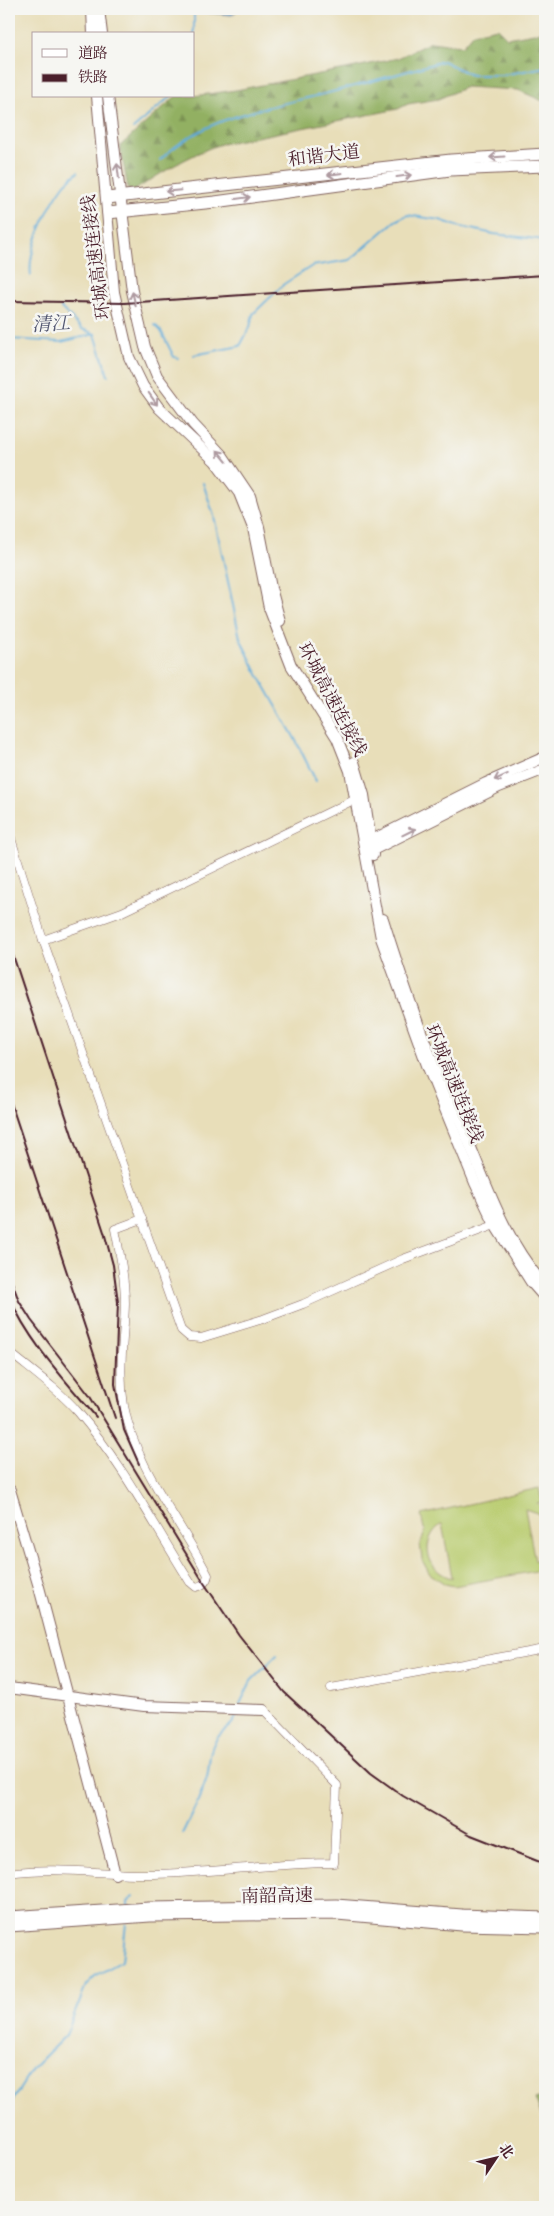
<svg xmlns="http://www.w3.org/2000/svg" width="554" height="2216" viewBox="0 0 554 2216" font-family="'IM FELL English','Noto Serif SC',serif">
	<style>
		.forest { fill: url(#forest-firs); stroke: #6e6846 }
		.pitch { fill: #b9cc70; stroke: #82764e; fill-rule: evenodd }
		.water { fill: #60acd9; stroke: #556682 }
		.lines { fill: none; stroke-linecap: round; stroke-linejoin: round }
		.stream { stroke: #60acd9; stroke-width: 2 }
		.minor-casing { stroke: #81625d; stroke-width: 9 }
		.major-casing { stroke: #81625d; stroke-width: 12 }
		.highway-casing { stroke: #81625d; stroke-width: 13 }
		.minor { stroke: #fff; stroke-width: 8 }
		.major { stroke: #fff; stroke-width: 10 }
		.highway { stroke: #fff; stroke-width: 11 }
		.rail { stroke: #4a1f2b; stroke-width: 2 }
		.oneway { stroke: #ae9aa0 }
		.labels { text-anchor: middle; dominant-baseline: central; stroke-width: 5; stroke-linejoin: round; paint-order: stroke }
		.street-label { font-size: 18px; fill: #4a1f2b; stroke: #f6f6f2 }
		.water-label { font-size: 19px; font-style: italic; fill: #535771; stroke: #f6f6f2 }
	</style>
	<defs>
		<pattern id="forest-firs" width="22" height="20" patternUnits="userSpaceOnUse" patternTransform="scale(1.25)"><rect width="22" height="20" fill="#92b062"/><path d="M5 1l3.5 6h-7zM16 11l3.5 6h-7z" fill="#798f51"/></pattern>
	</defs>
	<rect width="100%" height="100%" fill="#f6f6f2"/>
	<filter id="ink" filterUnits="userSpaceOnUse"><feTurbulence type="fractalNoise" baseFrequency=".02" numOctaves="2"/><feDisplacementMap in="SourceGraphic" scale="10" xChannelSelector="R" yChannelSelector="G"/><feConvolveMatrix kernelMatrix="1 2 1 2 8 2 1 2 1" color-interpolation-filters="sRGB"/></filter>
	<filter id="wash" filterUnits="userSpaceOnUse"><feTurbulence type="fractalNoise" baseFrequency=".0096" numOctaves="4" result="noise"/><feDisplacementMap in="SourceGraphic" scale="20" xChannelSelector="R" yChannelSelector="G"/><feGaussianBlur stdDeviation="1.12" result="paint"/><feColorMatrix in="noise" values="0 0 0 0 0 0 0 0 0 0 0 0 0 0 0 0 0 1.4 0 .05"/><feComposite in="paint" operator="in"/></filter>
	<g filter="url(#wash)">
		<rect width="100%" height="100%" fill="#e8deb9"/>
		<!-- forest -->
		<g class="forest">
			<path d="M497 28 507 38 545 31V102L518 90 466 87 438 99 408 104 398 109 221 144C188 155 158 175 129 194L120 146 176 96H194L236 90 351 68 398 58 431 42 462 46 473 33Z"/>
			<polygon points="545,2096 545,2124 535,2099"/>
		</g>
		<!-- pitch -->
		<path class="pitch" d="M539 1488 542 1502 537 1503 545 1509V1522L537 1513 525 1509 535 1561 545 1552V1565L536 1571 454 1586 445 1584 429 1573 422 1560 420 1544 426 1530 424 1529 421 1515ZM442 1524 452 1577V1578C426 1572 419 1539 442 1524Z"/>
		<!-- water -->
		<polygon class="water" points="208,9 239,9 232,15 208,13"/>
		<g class="lines">
			<!-- stream -->
			<g class="stream">
				<polyline points="194,49 194,9"/>
				<polyline points="133,129 171,96"/>
				<path d="M160 160C206 115 268 108 328 93 367 83 405 72 443 61L471 75H503L545 67"/>
				<path d="M31 275C27 250 49 205 64 185 68 180 74 176 78 172"/>
				<polyline points="61,308 82,329 95,334 108,376"/>
				<polyline points="155,325 161,331 174,357 178,358"/>
				<polyline points="9,339 61,342 95,334"/>
				<polyline points="194,355 240,346 250,327 253,314 284,284 312,266 350,260 395,221 407,215 440,220 457,226 494,234 545,240"/>
				<polyline points="203,483 214,516 240,638 255,669 294,737 316,781"/>
				<polyline points="240,1704 251,1681 277,1655"/>
				<path d="M182 1834C191 1815 201 1797 207 1777 210 1765 208 1751 216 1740 222 1729 234 1727 237 1714"/>
				<polyline points="128,1906 128,1902 134,1896"/>
				<polyline points="9,2106 33,2068 66,2035 86,1985 95,1976 122,1961 126,1923"/>
			</g>
		</g>
	</g>
	<g filter="url(#ink)">
		<g class="lines">
			<!-- minor casing -->
			<g class="minor-casing">
				<g id="minor">
					<polyline points="9,832 43,940 181,1330 189,1337 201,1338 263,1319 303,1304 403,1259 500,1223"/>
					<polyline points="43,940 122,912 360,797"/>
					<path d="M9 1352C32 1371 58 1389 78 1412 122 1463 154 1525 190 1582L196 1587C203 1586 207 1581 208 1575 179 1518 136 1469 124 1406 118 1368 124 1340 125 1304 125 1278 120 1254 115 1229L142 1219"/>
					<polyline points="331,1688 545,1649"/>
					<path d="M9 1873C57 1866 106 1875 154 1874 214 1873 274 1863 334 1863L337 1785 264 1710"/>
				</g>
			</g>
			<!-- major casing -->
			<g class="major-casing">
				<g id="major">
					<polyline points="92,9 93,34"/>
					<polyline points="99,9 102,34"/>
					<polyline points="97,96 114,292 129,357 143,386 159,408 215,461 239,493 253,528 269,608 291,665 337,738 350,771 381,938 427,1065 475,1183 495,1225 531,1282 545,1298"/>
					<polyline points="108,96 132,291 145,347 157,376 193,424 223,456 250,496 259,527 271,588 280,621"/>
					<polyline points="354,762 364,795 373,855"/>
					<polyline points="366,843 486,783 545,757"/>
					<polyline points="367,853 499,787 545,769"/>
					<path d="M383 919C398 967 414 1016 433 1062 441 1080 450 1097 457 1114 483 1173 501 1237 545 1286"/>
					<polyline points="10,1490 39,1587 115,1874"/>
					<polyline points="9,1688 144,1706 264,1710"/>
				</g>
			</g>
			<!-- highway casing -->
			<g class="highway-casing">
				<g id="highway">
					<polyline points="107,198 451,160 545,154"/>
					<polyline points="108,213 215,202 450,170 545,166"/>
					<polyline points="9,1917 149,1908 336,1905 462,1915 545,1918"/>
					<polyline points="9,1926 150,1916 337,1914 462,1925 545,1927"/>
				</g>
			</g>
			<!-- minor -->
			<use href="#minor" class="minor"/>
			<!-- major -->
			<use href="#major" class="major"/>
			<!-- highway -->
			<use href="#highway" class="highway"/>
			<!-- rail -->
			<g class="rail">
				<polyline points="9,301 124,303 545,275"/>
				<polyline points="9,943 104,1232 113,1265 118,1302 115,1384 124,1430 139,1464"/>
				<polyline points="9,1097 115,1418"/>
				<polyline points="9,1274 19,1301 31,1320 89,1395 204,1583 239,1635 284,1692 371,1773 403,1796 471,1835 545,1864"/>
				<path d="M9 1296C28 1341 65 1380 96 1417"/>
			</g>
		</g>
		<!-- one-way arrows -->
		<defs><path id="oneway-shaft" d="M-6 0H5M1.5-3L5.5 0L1.5 3" fill="none" stroke-width="1.6" stroke-linecap="round" stroke-linejoin="round" transform="scale(1.25)"/></defs>
		<g class="oneway">
			<use href="#oneway-shaft" transform="translate(497 157) rotate(176)"/>
			<use href="#oneway-shaft" transform="translate(118 171) rotate(-97)"/>
			<use href="#oneway-shaft" transform="translate(335 174) rotate(173)"/>
			<use href="#oneway-shaft" transform="translate(404 176) rotate(-8)"/>
			<use href="#oneway-shaft" transform="translate(173 191) rotate(175)"/>
			<use href="#oneway-shaft" transform="translate(243 198) rotate(-8)"/>
			<use href="#oneway-shaft" transform="translate(134 299) rotate(-103)"/>
			<use href="#oneway-shaft" transform="translate(153 399) rotate(55)"/>
			<use href="#oneway-shaft" transform="translate(222 456) rotate(-130)"/>
			<use href="#oneway-shaft" transform="translate(501 777) rotate(156)"/>
			<use href="#oneway-shaft" transform="translate(409 832) rotate(-26)"/>
		</g>
	</g>
	<g class="labels">
		<!-- street labels -->
		<g class="street-label">
			<text transform="translate(324 157) rotate(-7)">和谐大道</text>
			<text transform="translate(97 257) rotate(-97)">环城高速连接线</text>
			<text transform="translate(331 700) rotate(62)">环城高速连接线</text>
			<text transform="translate(453 1084) rotate(68)">环城高速连接线</text>
			<text transform="translate(277 1897) rotate(-1)">南韶高速</text>
		</g>
		<!-- water labels -->
		<g class="water-label">
			<text transform="translate(51 325) rotate(-3)">清江</text>
		</g>
	</g>
	<!-- margin -->
	<rect width="554" height="2216" fill="none" stroke="#f6f6f2" stroke-width="30"/>
	<!-- legend -->
	<rect x="32" y="32" width="162" height="65" fill="#f6f6f2" stroke="#b1a0a2"/>
	<rect x="42" y="49" width="25" height="8" fill="#ffffff" stroke="#b1a0a2"/>
	<text x="78" y="58" font-size="15" fill="#4a1f2b">道路</text>
	<rect x="42" y="74" width="25" height="8" fill="#4a1f2b" stroke="#b1a0a2"/>
	<text x="78" y="82" font-size="15" fill="#4a1f2b">铁路</text>
	<!-- north arrow -->
	<g transform="translate(496 2158) rotate(55)" stroke="#f6f6f2" stroke-width="4" paint-order="stroke">
	<path d="M0-4L9 19L0 12L-9 19Z" fill="#4a1f2b"/>
	<text y="-8" font-size="14" font-weight="bold" text-anchor="middle" fill="#4a1f2b">北</text>
	</g>
</svg>
